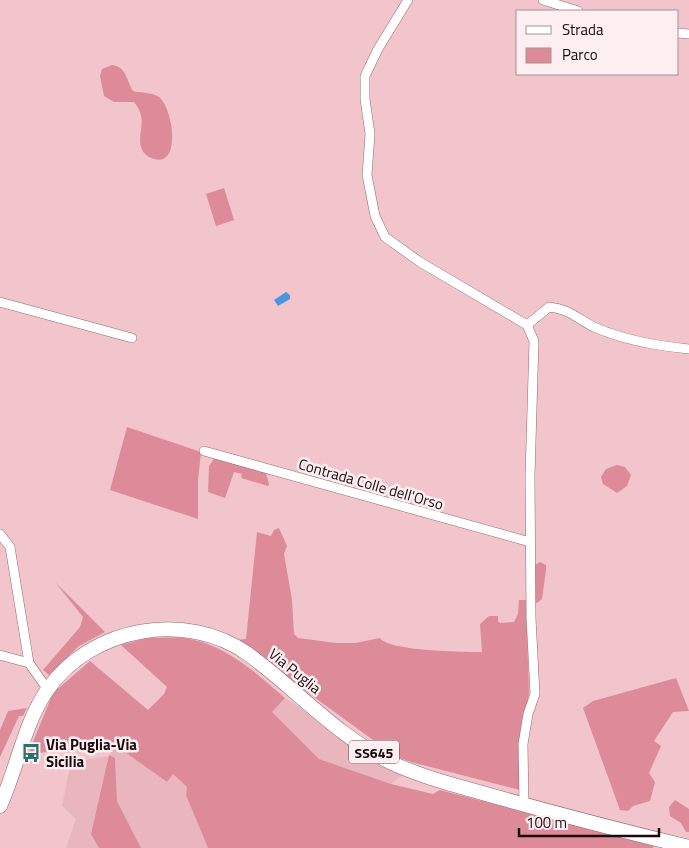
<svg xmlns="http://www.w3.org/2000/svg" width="689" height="848" viewBox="0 0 689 848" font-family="'Titillium Web',sans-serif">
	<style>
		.built { fill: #e9b6bd }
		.green { fill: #de8b99 }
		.water { fill: #4997e0 }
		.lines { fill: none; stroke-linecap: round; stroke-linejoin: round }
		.street-casing { stroke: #916a70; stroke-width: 10 }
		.primary-casing { stroke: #916a70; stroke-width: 15 }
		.street { stroke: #fff; stroke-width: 9 }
		.primary { stroke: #fff; stroke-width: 14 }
		.labels { text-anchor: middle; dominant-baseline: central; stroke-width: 5; stroke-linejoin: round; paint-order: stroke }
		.shield { fill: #fdeff1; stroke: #5d4f51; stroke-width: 1 }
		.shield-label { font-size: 14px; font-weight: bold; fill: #190a0d }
		.street-label { font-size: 15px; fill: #190a0d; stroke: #fdeff1 }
		.poi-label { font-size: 15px; font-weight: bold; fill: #190a0d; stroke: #fdeff1; text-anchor: start }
	</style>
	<rect width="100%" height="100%" fill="#f1c5cb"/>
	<!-- built -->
	<g class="built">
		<polygon points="285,698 316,718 341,739 370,758 404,774 391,784 319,759 271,712"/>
		<polygon points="115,745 166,781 173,774 187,787 208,848 141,848 117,801 115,758 110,756 92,834 99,848 66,848 76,819 62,806 71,762 109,756"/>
	</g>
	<!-- green -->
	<g class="green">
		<path d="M112 65C127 67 126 80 133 91 141 93 152 92 159 97 173 108 182 167 154 159 150 158 147 156 144 153 133 136 151 122 134 102H114L104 96 100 76 102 69Z"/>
		<polygon points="224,188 234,220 216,226 206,194"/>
		<polygon points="127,427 201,452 198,480 198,519 110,490"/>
		<polygon points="216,456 266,473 269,484 268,486 241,478 242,474 234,472 225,498 208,492 209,466"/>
		<polygon points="617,465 625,467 631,475 627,486 617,493 603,484 601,477 606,469"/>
		<path d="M279 528 287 546 284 554 292 600 294 634 298 638 336 643H355L380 638C387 651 465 652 482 652L480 624 489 616H498V621L500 623 514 622 518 614 519 600H526L529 693 519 748 520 790 411 762 395 756 236 640 246 639 257 532 271 536 274 530Z"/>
		<polygon points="540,562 546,565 546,570 542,599 537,603 534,602 535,565"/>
		<polygon points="55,582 105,632 79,646 49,675 43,670 80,627 83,617"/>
		<path d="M147 638C159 638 171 637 183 638 224 643 255 672 285 698L272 712 319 759 391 784 433 794 440 790 654 846 653 848H208L186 795 187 787 173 774 167 782 115 745 28 754 53 693 90 661 148 710 164 694 167 687 121 645Z"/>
		<polygon points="676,678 689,711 673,712 654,741 661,746 649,773 655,782 650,801 633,806 628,811 620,810 583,708 593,701"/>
		<polygon points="27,708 23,716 19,716 0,757 0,730 8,711"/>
		<polygon points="109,755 115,758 117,801 141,848 99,848 91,834"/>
		<polygon points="675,800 689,809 689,832 686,832 681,823 670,816 669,807"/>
	</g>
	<!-- water -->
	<polygon class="water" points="286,292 290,295 290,299 278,306 274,300"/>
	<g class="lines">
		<!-- street casing -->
		<g class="street-casing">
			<g id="street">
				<polyline points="408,0 378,49 365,76 365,99 370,134 367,175 375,216 385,237 420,262 527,325 534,341 530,476 531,618 535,694 528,714 523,744 524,805"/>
				<polyline points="543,0 578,11"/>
				<polyline points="678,33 689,34"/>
				<polyline points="0,302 132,338"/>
				<path d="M527 325 549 307C567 308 578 319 594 327 624 340 657 346 689 349"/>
				<polyline points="204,451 530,542"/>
				<polyline points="0,534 10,547 29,663 48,690"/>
				<polyline points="0,655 29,663"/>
			</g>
		</g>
		<!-- primary casing -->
		<g class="primary-casing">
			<path id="primary" d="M0 806C17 769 24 723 48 689 91 627 186 610 248 654 296 689 338 737 392 763 424 778 459 786 493 796 558 814 623 831 689 847"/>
		</g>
		<!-- street -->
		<use href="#street" class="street"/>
		<!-- primary -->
		<use href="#primary" class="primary"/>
	</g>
	<!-- icons -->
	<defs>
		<g id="bus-bare" transform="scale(1.5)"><path d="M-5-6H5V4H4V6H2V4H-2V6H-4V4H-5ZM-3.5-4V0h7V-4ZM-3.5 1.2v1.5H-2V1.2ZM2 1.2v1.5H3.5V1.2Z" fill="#28726d" stroke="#fdeff1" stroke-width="2.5" paint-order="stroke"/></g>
	</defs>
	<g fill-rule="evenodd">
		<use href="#bus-bare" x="31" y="753"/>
	</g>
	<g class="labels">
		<!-- shield labels -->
		<rect class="shield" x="349" y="740.5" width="50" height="23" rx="4"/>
		<g class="shield-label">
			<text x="374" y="752">SS645</text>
		</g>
		<!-- street labels -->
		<g class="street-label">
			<text transform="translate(371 484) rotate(16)">Contrada Colle dell'Orso</text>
			<text transform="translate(295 671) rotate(39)">Via Puglia</text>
		</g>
		<!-- poi labels -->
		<g class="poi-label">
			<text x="46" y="744">Via Puglia-Via<tspan x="46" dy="17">Sicilia</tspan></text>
		</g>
	</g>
	<!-- legend -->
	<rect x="516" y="10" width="162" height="65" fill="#fdeff1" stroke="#a29396"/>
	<rect x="526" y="26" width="25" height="8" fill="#ffffff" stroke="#a29396"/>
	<text x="562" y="35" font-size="15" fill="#190a0d">Strada</text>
	<rect x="526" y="48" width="25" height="15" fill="#de8b99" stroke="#a29396"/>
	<text x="562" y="60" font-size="15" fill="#190a0d">Parco</text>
	<!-- scale -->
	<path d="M519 828v8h140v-8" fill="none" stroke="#190a0d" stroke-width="2.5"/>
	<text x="526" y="828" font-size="15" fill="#190a0d" stroke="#fdeff1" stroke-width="4" paint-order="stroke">100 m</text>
</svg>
